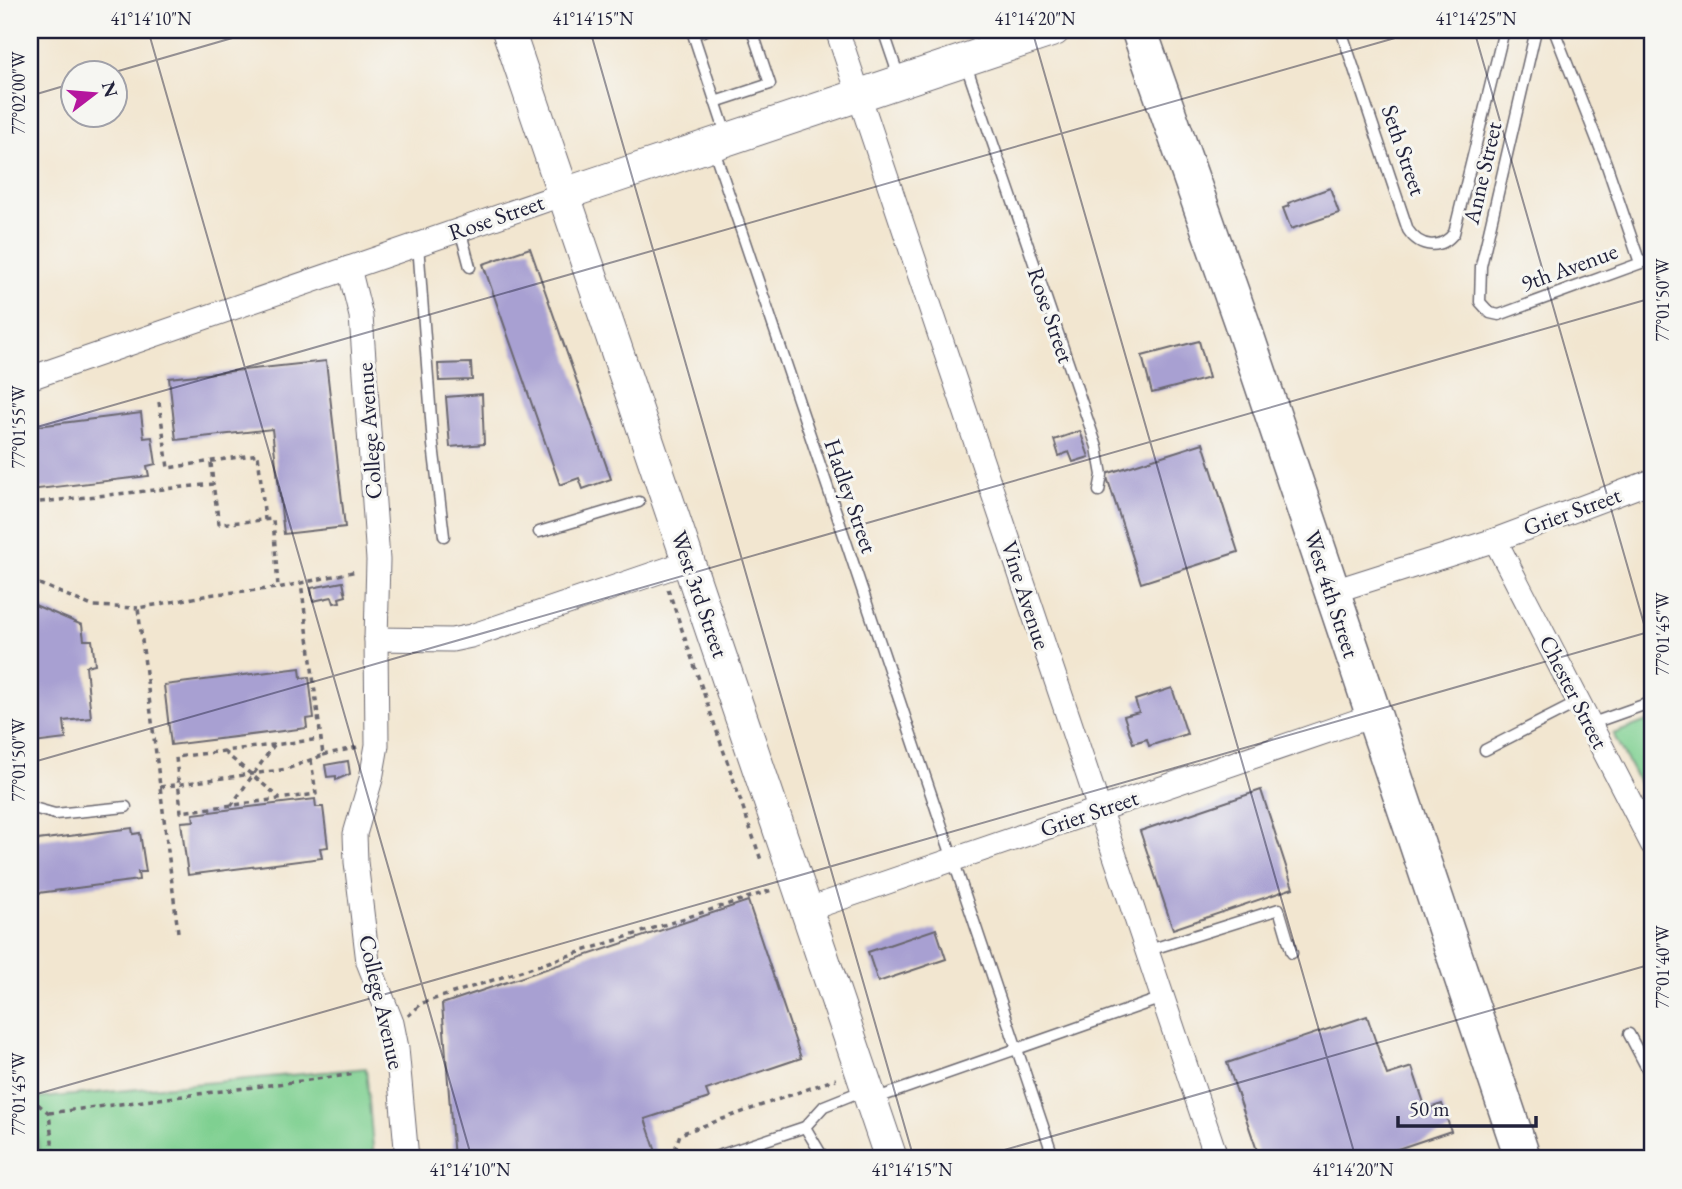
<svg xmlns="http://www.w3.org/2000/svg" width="1682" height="1189" viewBox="0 0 1682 1189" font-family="'EB Garamond',serif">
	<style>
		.green { fill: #7fd091; stroke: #507966; stroke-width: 2 }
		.building { fill: #a8a0d2 }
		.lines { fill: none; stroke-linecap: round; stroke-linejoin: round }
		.lane-casing { stroke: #6b676f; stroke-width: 13 }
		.street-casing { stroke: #6b676f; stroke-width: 25 }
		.secondary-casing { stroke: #6b676f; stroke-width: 34 }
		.primary-casing { stroke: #6b676f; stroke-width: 38 }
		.path { stroke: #6b676f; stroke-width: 3.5; stroke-dasharray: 5 5; stroke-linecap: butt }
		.lane { stroke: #fff; stroke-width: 10 }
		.street { stroke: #fff; stroke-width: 23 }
		.secondary { stroke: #fff; stroke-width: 32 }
		.primary { stroke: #fff; stroke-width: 35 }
		.ticks { fill: none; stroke: #22223b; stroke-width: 2; stroke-opacity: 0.45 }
		.labels { text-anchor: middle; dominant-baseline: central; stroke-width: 6; stroke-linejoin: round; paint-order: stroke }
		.street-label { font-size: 23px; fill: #22223b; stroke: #f6f6f2 }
		.neatline { fill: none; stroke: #22223b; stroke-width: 2.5 }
		.ticks-label { font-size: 18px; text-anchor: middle; fill: #22223b }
	</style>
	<rect width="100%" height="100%" fill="#f6f6f2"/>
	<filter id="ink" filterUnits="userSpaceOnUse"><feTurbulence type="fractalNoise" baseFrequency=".0143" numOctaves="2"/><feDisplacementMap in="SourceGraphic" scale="14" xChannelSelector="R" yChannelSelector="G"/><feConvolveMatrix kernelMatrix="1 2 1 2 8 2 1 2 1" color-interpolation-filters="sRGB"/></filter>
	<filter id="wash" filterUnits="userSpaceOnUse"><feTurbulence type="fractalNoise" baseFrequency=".00686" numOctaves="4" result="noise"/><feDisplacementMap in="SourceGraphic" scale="28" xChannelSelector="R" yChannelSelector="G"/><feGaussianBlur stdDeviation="1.57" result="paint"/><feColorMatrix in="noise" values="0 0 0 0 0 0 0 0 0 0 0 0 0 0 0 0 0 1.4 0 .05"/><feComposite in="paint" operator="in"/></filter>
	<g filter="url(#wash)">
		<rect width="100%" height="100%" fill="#f2e6d0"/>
		<!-- green -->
		<g class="green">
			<polygon points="1652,719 1652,807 1613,734"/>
			<polygon points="366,1068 374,1159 40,1159 31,1099"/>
		</g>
		<g id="blocks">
			<!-- building -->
			<g class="building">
				<polygon points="1330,188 1339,213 1291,229 1283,208 1289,206 1288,203"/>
				<polygon points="530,248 611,479 583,489 579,478 560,485 483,264"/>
				<polygon points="1199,341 1209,378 1152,393 1142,356"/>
				<polygon points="326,361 345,527 284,534 272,429 176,440 169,378"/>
				<polygon points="471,363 472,380 439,381 438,364"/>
				<polygon points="482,394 484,444 450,447 446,397"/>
				<polygon points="141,413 144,438 152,437 156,464 147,466 149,476 30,490 30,427"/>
				<polygon points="1080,431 1089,457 1073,462 1069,452 1059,456 1054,440"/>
				<polygon points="1203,443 1238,552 1141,583 1106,474"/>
				<polygon points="343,582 346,596 339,598 340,602 334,603 332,597 313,601 311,588"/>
				<polygon points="30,603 82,625 84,640 92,640 95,664 86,666 91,718 64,721 66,739 34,743 30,718"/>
				<polygon points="300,668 301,678 309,677 314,718 306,719 307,728 171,745 164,685"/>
				<polygon points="1172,688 1187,734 1149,746 1147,739 1133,743 1124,716 1139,712 1135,700"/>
				<polygon points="348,761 350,774 336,780 336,776 327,777 325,765"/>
				<polygon points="1261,790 1293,888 1173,929 1140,831"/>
				<polygon points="315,799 316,807 323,807 328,847 320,848 322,858 188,875 181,822 194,821 193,814"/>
				<polygon points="132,828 133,834 140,833 146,872 138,872 139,880 30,894 30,841"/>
				<polygon points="748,901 801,1058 706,1090 709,1098 645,1119 658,1158 655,1159 454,1159 442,1004"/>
				<polygon points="936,929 946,959 878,982 868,952"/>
				<polygon points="1367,1016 1387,1075 1412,1067 1426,1109 1442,1104 1451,1131 1368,1159 1260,1159 1227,1063"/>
			</g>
		</g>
	</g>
	<g filter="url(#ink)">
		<use href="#blocks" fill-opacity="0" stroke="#6b676f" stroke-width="2"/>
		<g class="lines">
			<!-- lane casing -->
			<g class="lane-casing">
				<g id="lane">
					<polyline points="706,30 693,34 727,137"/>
					<polyline points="883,30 900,80"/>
					<path d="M1341 30 1408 230C1420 248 1441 250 1454 233L1504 30"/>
					<polyline points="1536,30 1481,266 1480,302 1490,313 1499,315 1652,259"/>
					<polyline points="1554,30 1606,163 1640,263"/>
					<polyline points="965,62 1097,447 1102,475 1099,491"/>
					<polyline points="715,102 770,84 752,30"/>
					<polyline points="713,147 1054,1159"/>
					<polyline points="460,229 470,267"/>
					<polyline points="418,244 433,445 444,536"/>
					<polyline points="539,532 639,502"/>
					<polyline points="1590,724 1652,702"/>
					<polyline points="1485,750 1579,702"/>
					<polyline points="30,807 55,814 126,807"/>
					<polyline points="1146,951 1279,909 1292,953"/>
					<polyline points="1629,1034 1652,1078"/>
					<polyline points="874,1099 1162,998"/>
					<polyline points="805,1127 824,1159"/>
					<polyline points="709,1159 805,1127 824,1106 864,1090"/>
				</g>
			</g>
			<!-- street casing -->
			<g class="street-casing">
				<g id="street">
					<polyline points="837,30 1217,1159"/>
					<polyline points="349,268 361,316 378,560 376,639"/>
					<polyline points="30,378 564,194"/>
					<polyline points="1495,540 1652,844"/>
					<polyline points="1331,592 1495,540 1652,481"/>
					<polyline points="806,910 1372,716"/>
					<polyline points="407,1159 397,1048 392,1023 368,962 356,862 355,834 371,779 377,745 376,639 452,640 471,636 688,562"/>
				</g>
			</g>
			<!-- secondary casing -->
			<g class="secondary-casing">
				<g id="secondary">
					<polyline points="508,30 891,1159"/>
					<polyline points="564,194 1054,30"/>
				</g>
			</g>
			<!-- primary casing -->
			<g class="primary-casing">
				<polyline id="primary" points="1139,30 1244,329 1523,1159"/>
			</g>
			<!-- path -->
			<g class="path">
				<polyline points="159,402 168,468 258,454 265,520"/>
				<polyline points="211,463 213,484"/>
				<polyline points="30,503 213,484 219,524 273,519 278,587"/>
				<polyline points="30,580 92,606 138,608"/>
				<polyline points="668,589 761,860"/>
				<polyline points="224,752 280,798"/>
				<polyline points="323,755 358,747"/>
				<polyline points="311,760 316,794 181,812 176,757 321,739"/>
				<polyline points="160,787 287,769 323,755 301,582"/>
				<polyline points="231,806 274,745"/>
				<polyline points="178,932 138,608 215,594 278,588 357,571"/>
				<polyline points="408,1016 422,1003 772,890"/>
				<polyline points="30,1098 49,1113 54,1159"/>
				<polyline points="49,1113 356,1074"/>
				<polyline points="672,1159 680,1134 836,1079"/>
			</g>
			<!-- lane -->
			<use href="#lane" class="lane"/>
			<!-- street -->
			<use href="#street" class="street"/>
			<!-- secondary -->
			<use href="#secondary" class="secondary"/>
			<!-- primary -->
			<use href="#primary" class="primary"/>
		</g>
	</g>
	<!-- ticks -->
	<path class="ticks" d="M148 30 472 1159M590 30 914 1159M1032 30 1356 1159M1474 30 1652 652M108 74 260 30M30 96 74 83M30 429 1423 30M30 763 1652 298M30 1096 1652 631M30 1157 31 1159M973 1159 1652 964"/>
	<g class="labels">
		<!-- street labels -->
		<g class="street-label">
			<text transform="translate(1404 150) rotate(71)">Seth Street</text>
			<text transform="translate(1482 173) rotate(-77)">Anne Street</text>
			<text transform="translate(496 217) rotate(-19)">Rose Street</text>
			<text transform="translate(1569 267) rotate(-20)">9th Avenue</text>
			<text transform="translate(1051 315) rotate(71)">Rose Street</text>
			<text transform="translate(369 431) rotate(-94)">College Avenue</text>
			<text transform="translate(851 496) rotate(71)">Hadley Street</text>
			<text transform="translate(1572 511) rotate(-20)">Grier Street</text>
			<text transform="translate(700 594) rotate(71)">West 3rd Street</text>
			<text transform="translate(1332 594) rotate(72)">West 4th Street</text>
			<text transform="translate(1026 595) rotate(72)">Vine Avenue</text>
			<text transform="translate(1574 692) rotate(63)">Chester Street</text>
			<text transform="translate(1089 813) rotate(-19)">Grier Street</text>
			<text transform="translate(382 1002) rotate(77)">College Avenue</text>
		</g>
	</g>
	<!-- margin -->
	<rect width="1682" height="1189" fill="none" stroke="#f6f6f2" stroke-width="77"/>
	<!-- north arrow -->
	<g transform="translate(94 94) rotate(74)"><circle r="33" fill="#f6f6f2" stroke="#a1a1a9" stroke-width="2"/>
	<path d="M0-5L12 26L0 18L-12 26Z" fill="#b5179e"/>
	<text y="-10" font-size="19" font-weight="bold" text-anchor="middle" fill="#22223b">N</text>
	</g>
	<!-- scale -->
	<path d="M1398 1116v10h138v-10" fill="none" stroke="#22223b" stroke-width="3.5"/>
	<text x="1409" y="1116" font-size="21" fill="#22223b" stroke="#f6f6f2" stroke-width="5" paint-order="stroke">50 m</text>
	<rect x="38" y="38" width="1606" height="1112" class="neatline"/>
	<g class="ticks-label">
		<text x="151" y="25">41°14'10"N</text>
		<text x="593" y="25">41°14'15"N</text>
		<text x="1035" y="25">41°14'20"N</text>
		<text x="1476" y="25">41°14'25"N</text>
		<text transform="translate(19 93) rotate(-90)" y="6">77°02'00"W</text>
		<text transform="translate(1663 300) rotate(-90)" y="6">77°01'50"W</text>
		<text transform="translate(19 427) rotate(-90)" y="6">77°01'55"W</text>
		<text transform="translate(1663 634) rotate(-90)" y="6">77°01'45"W</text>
		<text transform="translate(19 760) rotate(-90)" y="6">77°01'50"W</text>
		<text transform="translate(1663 967) rotate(-90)" y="6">77°01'40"W</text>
		<text transform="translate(19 1094) rotate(-90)" y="6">77°01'45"W</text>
		<text x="470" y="1176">41°14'10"N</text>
		<text x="912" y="1176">41°14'15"N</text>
		<text x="1353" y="1176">41°14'20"N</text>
	</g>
</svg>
